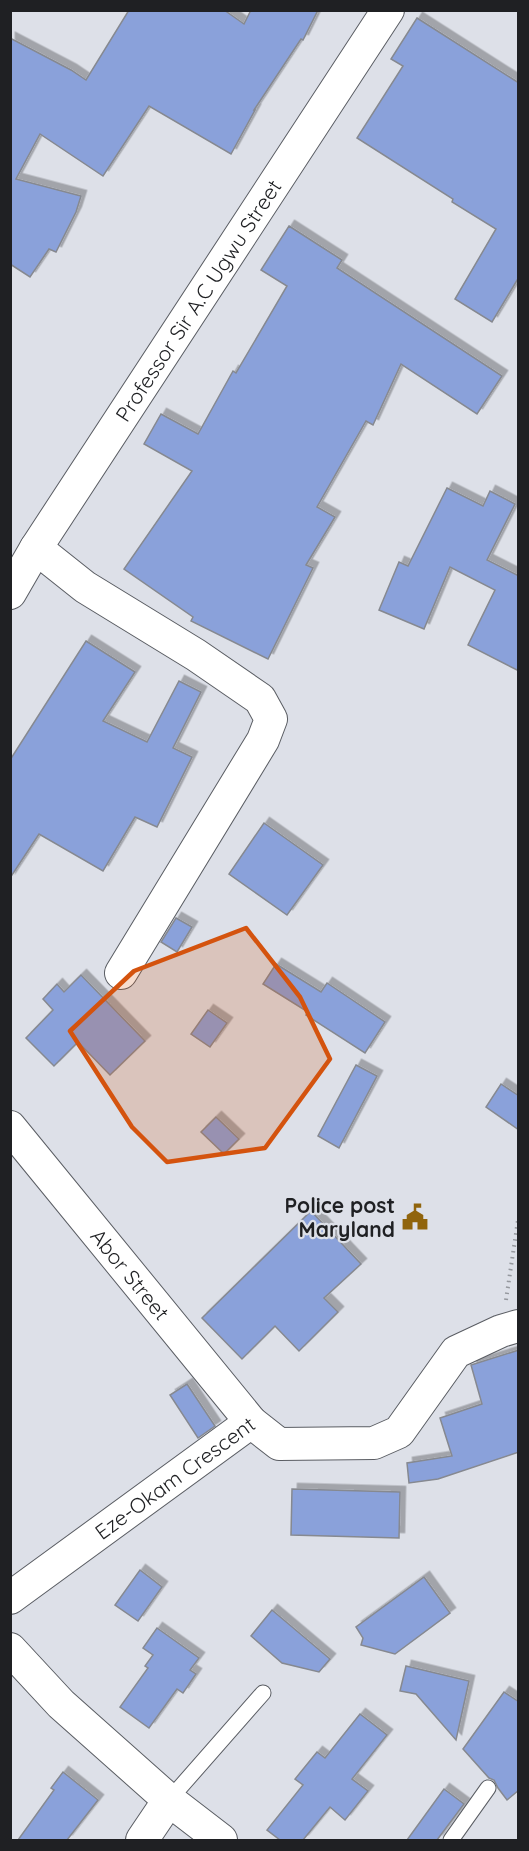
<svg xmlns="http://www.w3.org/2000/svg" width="529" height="1851" viewBox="0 0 529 1851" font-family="Quicksand,sans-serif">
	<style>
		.building { fill: #8aa1da; stroke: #868990; stroke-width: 1.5; filter: url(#shadow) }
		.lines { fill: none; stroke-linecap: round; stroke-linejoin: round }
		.service-casing { stroke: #5a5d63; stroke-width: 17 }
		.minor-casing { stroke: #5a5d63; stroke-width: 34 }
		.path { stroke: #95989e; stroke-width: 4; stroke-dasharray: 1.5 4.5; stroke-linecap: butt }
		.service { stroke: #fff; stroke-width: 15 }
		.minor { stroke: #fff; stroke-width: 32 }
		.marked { fill: #d4530e; fill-opacity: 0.2; stroke: #d4530e; stroke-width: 4.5; stroke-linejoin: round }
		.labels { text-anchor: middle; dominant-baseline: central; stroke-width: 4.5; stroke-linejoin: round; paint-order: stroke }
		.street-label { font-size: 21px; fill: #1f2023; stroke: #dde0e8 }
		.poi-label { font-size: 21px; font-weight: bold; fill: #1f2023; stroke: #dde0e8; text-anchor: end }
	</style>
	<defs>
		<filter id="shadow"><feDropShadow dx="5.5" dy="-5.5" stdDeviation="0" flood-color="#0004"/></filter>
	</defs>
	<rect width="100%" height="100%" fill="#dde0e8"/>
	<!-- building -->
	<g class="building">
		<polygon points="129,10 224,10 244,24 251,10 318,10 303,40 301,39 254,110 255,110 231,154 149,106 103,176 40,134 16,179 81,196 76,212 56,252 49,249 30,277 10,264 10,38 71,70 86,80"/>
		<polygon points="417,18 519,83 519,277 492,322 455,299 496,229 452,202 453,199 357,138 403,66 391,59"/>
		<polygon points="289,226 342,260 337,268 502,376 477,414 401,364 373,425 366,421 317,507 335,517 306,565 313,568 268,659 191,621 193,617 124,569 192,471 144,444 161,414 198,434 233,371 236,373 287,286 261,270"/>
		<polygon points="447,488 483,506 490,491 515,504 487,560 519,576 519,671 468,645 495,590 450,567 424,629 379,610 399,562 408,566"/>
		<polygon points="86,641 135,672 103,721 147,742 179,681 201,692 173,748 192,757 157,827 135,817 103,871 39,834 10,878 10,760"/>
		<polygon points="264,823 323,865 287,915 229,874"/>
		<polygon points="176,918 192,927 177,952 161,942"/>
		<polygon points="276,964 321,992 327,983 385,1022 365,1053 306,1015 308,1012 263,984"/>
		<polygon points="81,975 145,1041 110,1075 78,1042 54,1066 26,1038 53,1010 43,999 57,984 64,992"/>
		<polygon points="208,1010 227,1023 210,1047 191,1034"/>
		<polygon points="356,1065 377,1076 339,1148 318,1136"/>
		<polygon points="501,1084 519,1096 519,1130 486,1107"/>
		<polygon points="216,1117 239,1139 224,1154 201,1132"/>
		<polygon points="311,1211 361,1264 324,1298 338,1312 299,1351 275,1326 242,1359 202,1318"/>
		<polygon points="519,1350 519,1452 438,1479 409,1483 407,1463 452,1456 440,1418 482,1404 471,1365"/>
		<polygon points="187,1384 215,1426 198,1438 170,1395"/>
		<polygon points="292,1489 400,1492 399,1538 291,1535"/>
		<polygon points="140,1570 162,1587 138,1621 115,1605"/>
		<polygon points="424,1577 450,1613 395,1654 361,1645 363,1638 356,1627"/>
		<polygon points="272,1610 330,1659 319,1672 282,1663 251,1636"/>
		<polygon points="157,1628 199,1658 190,1670 196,1674 183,1693 177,1689 149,1728 120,1707 148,1668 145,1666 153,1655 143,1648"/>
		<polygon points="406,1666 469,1681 456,1740 416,1694 400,1691"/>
		<polygon points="504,1692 519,1702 519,1790 507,1800 498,1788 494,1780 489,1778 463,1749"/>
		<polygon points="360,1714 387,1735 352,1779 368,1791 345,1820 330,1807 303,1840 280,1840 267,1830 303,1785 295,1779 317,1752 325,1758"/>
		<polygon points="63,1772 98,1800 67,1840 18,1840 54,1790 51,1788"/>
		<polygon points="444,1789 464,1804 437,1840 407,1840"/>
	</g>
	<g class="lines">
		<!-- service casing -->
		<g class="service-casing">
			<g id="service">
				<polyline points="169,1800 263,1693"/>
				<polyline points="451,1840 488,1788"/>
			</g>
		</g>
		<!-- minor casing -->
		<g class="minor-casing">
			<g id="minor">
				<polyline points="36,548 85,587 196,655 260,699 271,719 263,740 121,973"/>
				<path id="s1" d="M10 593 36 548 388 10"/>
				<path id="s2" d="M10 1127 251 1422 279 1444 374 1443 399 1432 456 1352 501 1331 518 1326"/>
				<path id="s3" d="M10 1598 251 1422"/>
				<polyline points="10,1649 61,1704 169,1800 221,1840"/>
				<polyline points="142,1840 169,1800"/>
			</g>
		</g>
		<!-- path -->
		<polyline class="path" points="506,1300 518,1220"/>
		<!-- service -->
		<use href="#service" class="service"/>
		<!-- minor -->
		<use href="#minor" class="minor"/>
	</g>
	<!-- marked area -->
	<path class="marked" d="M246 928 300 997 330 1059 265 1148 167 1162 132 1127 70 1031 134 971Z"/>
	<!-- icons -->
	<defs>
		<g id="civic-bare" transform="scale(2.07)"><path d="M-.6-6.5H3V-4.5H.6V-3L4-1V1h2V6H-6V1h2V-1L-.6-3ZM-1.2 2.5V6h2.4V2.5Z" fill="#90640c" stroke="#dde0e8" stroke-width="2.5" paint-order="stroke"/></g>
	</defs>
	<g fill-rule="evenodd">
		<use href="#civic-bare" x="415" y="1217"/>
	</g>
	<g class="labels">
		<!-- street labels -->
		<g class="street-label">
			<text stroke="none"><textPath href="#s1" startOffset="348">Professor Sir A.C Ugwu Street</textPath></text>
			<text stroke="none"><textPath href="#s2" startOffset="190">Abor Street</textPath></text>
			<text stroke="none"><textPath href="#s3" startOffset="204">Eze-Okam Crescent</textPath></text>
		</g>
		<!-- poi labels -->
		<g class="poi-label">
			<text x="395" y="1205">Police post<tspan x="395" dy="24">Maryland</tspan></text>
		</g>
	</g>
	<!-- border -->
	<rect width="529" height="1851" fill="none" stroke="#1f2023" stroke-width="24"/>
</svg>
